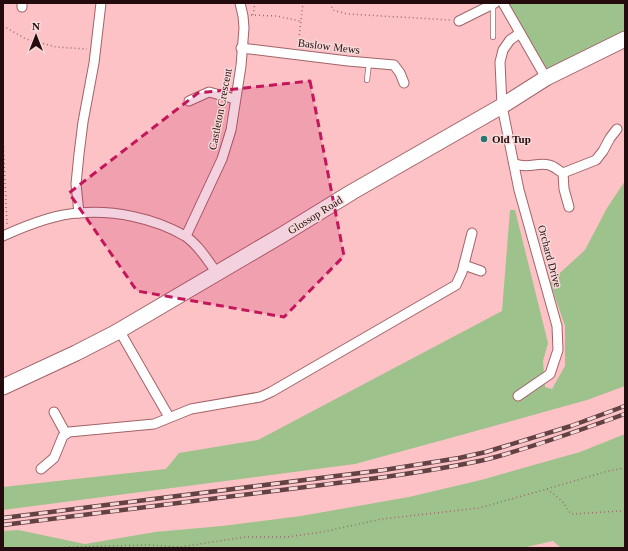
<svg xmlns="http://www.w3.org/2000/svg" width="628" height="551" viewBox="0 0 628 551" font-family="'Times New Roman',serif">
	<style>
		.green { fill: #9ec28c }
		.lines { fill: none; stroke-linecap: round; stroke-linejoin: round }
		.service-casing { stroke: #a36367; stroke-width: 6 }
		.minor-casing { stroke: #a36367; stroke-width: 11 }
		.primary-casing { stroke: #a36367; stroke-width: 17 }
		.path { stroke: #976d6f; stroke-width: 1.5; stroke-dasharray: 1 3; stroke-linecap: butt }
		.service { stroke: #fff; stroke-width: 4.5 }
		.minor { stroke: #fff; stroke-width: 9 }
		.primary { stroke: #fff; stroke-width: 15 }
		.rail-casing { stroke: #634144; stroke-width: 4.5 }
		.rail { stroke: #f6d8d9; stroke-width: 3; stroke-dasharray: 9; stroke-linecap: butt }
		.marked { fill: #c2185b; fill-opacity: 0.2; stroke: #c2185b; stroke-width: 3; stroke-dasharray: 8 5; stroke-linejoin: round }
		.poi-dot { fill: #297474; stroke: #f6d8d9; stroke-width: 1.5 }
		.labels { text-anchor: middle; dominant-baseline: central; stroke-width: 3; stroke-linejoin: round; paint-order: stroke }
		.street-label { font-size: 11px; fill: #240c0e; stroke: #f6d8d9 }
		.poi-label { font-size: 11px; font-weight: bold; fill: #240c0e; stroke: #f6d8d9; text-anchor: start }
	</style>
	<rect width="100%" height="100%" fill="#fcc2c5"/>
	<!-- green -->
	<g class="green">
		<polygon points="507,3 625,3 625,34 547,75"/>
		<polygon points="625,181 625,386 587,400 443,440 355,464 3,510 3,487 166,469 179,453 258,440 502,311 510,210 515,210 548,343 543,361 545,387 552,389 565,366 565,326 550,282 585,250 607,208"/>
		<polygon points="625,434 625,548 561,548 553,541 522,548 3,548 3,531 18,530 85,544 155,532 222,526 301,516 409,497 481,480 580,452"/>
	</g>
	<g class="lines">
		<!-- service casing -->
		<g class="service-casing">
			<g id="service">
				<polyline points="493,37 493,5"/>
				<polyline points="367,80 369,63"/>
			</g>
		</g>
		<!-- minor casing -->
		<g class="minor-casing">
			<g id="minor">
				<polyline points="503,3 546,78"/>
				<polyline points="22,7 22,3"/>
				<polyline points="459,21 495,3"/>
				<polyline points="241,48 348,61 394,65 400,73 404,83"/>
				<polyline points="189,101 209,92 235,99"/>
				<path d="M515 164C529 169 537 162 549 165 554 166 559 171 563 173L596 160 603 151 610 138 617 129"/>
				<polyline points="563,173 564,189 569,207"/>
				<polyline points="79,213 76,184 79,154 83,122 94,63 101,3"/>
				<path d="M3 236C25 226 55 214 79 213 114 210 154 218 185 236 198 244 208 261 217 273"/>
				<polyline points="186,236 222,159 231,130 241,66 244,28 243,16 240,3"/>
				<polyline points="464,265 481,271"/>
				<polyline points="119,330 169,417"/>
				<polyline points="518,396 550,374 558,350 557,326 519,190 502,106 500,62 503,50 510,40 520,33"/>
				<polyline points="54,412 66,434"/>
				<polyline points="41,469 54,458 63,436 69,432 154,424 191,409 260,397 271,392 456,285 462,272 472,233"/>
			</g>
		</g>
		<!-- primary casing -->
		<g class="primary-casing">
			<polyline id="primary" points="3,387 76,353 115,333 282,235 352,192 502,106 546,78 625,39"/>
		</g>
		<!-- path -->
		<g class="path">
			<polyline points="330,3 333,10 347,14 451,20"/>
			<polyline points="3,6 3,3"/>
			<polyline points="251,15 276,16 300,21"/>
			<polyline points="253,15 255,3"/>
			<polyline points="3,26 26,39 56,47 87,49"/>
			<polyline points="298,47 303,3"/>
			<polyline points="3,139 7,224"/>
			<polyline points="547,489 608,471 625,468"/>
			<polyline points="61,548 69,547 150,545 180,547 245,537 287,537 322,532 382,519 479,508 547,489 562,501 571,514 622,511 625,512"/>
		</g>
		<!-- service -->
		<use href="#service" class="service"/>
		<!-- minor -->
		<use href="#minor" class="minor"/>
		<!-- primary -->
		<use href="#primary" class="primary"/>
		<!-- rail casing -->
		<g class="rail-casing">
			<g id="rail">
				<polyline points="3,518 384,470 459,458 486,452 571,426 625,406"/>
				<path d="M3 525 385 477C419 472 454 467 488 459 534 447 580 430 625 414"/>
			</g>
		</g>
		<!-- rail -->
		<use href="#rail" class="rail"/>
	</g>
	<!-- marked area -->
	<path class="marked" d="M310 81 344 256 284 317 137 291 69 193 198 93Z"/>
	<!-- markers -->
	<circle class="poi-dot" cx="484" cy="139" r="4"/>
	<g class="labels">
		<!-- street labels -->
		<g class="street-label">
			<text transform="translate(329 46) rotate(7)">Baslow Mews</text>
			<text transform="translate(220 109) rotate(-79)">Castleton Crescent</text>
			<text transform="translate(315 215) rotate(-32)">Glossop Road</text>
			<text transform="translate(550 256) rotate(75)">Orchard Drive</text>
		</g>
		<!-- poi labels -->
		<g class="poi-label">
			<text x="492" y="139">Old Tup</text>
		</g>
	</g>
	<!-- border -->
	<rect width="628" height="551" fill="none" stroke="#240c0e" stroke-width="8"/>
	<!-- north arrow -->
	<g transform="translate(36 36)" stroke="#f6d8d9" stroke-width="3" paint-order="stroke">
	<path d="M0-3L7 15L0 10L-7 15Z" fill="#240c0e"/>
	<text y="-6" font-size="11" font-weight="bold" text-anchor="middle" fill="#240c0e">N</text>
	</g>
</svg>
